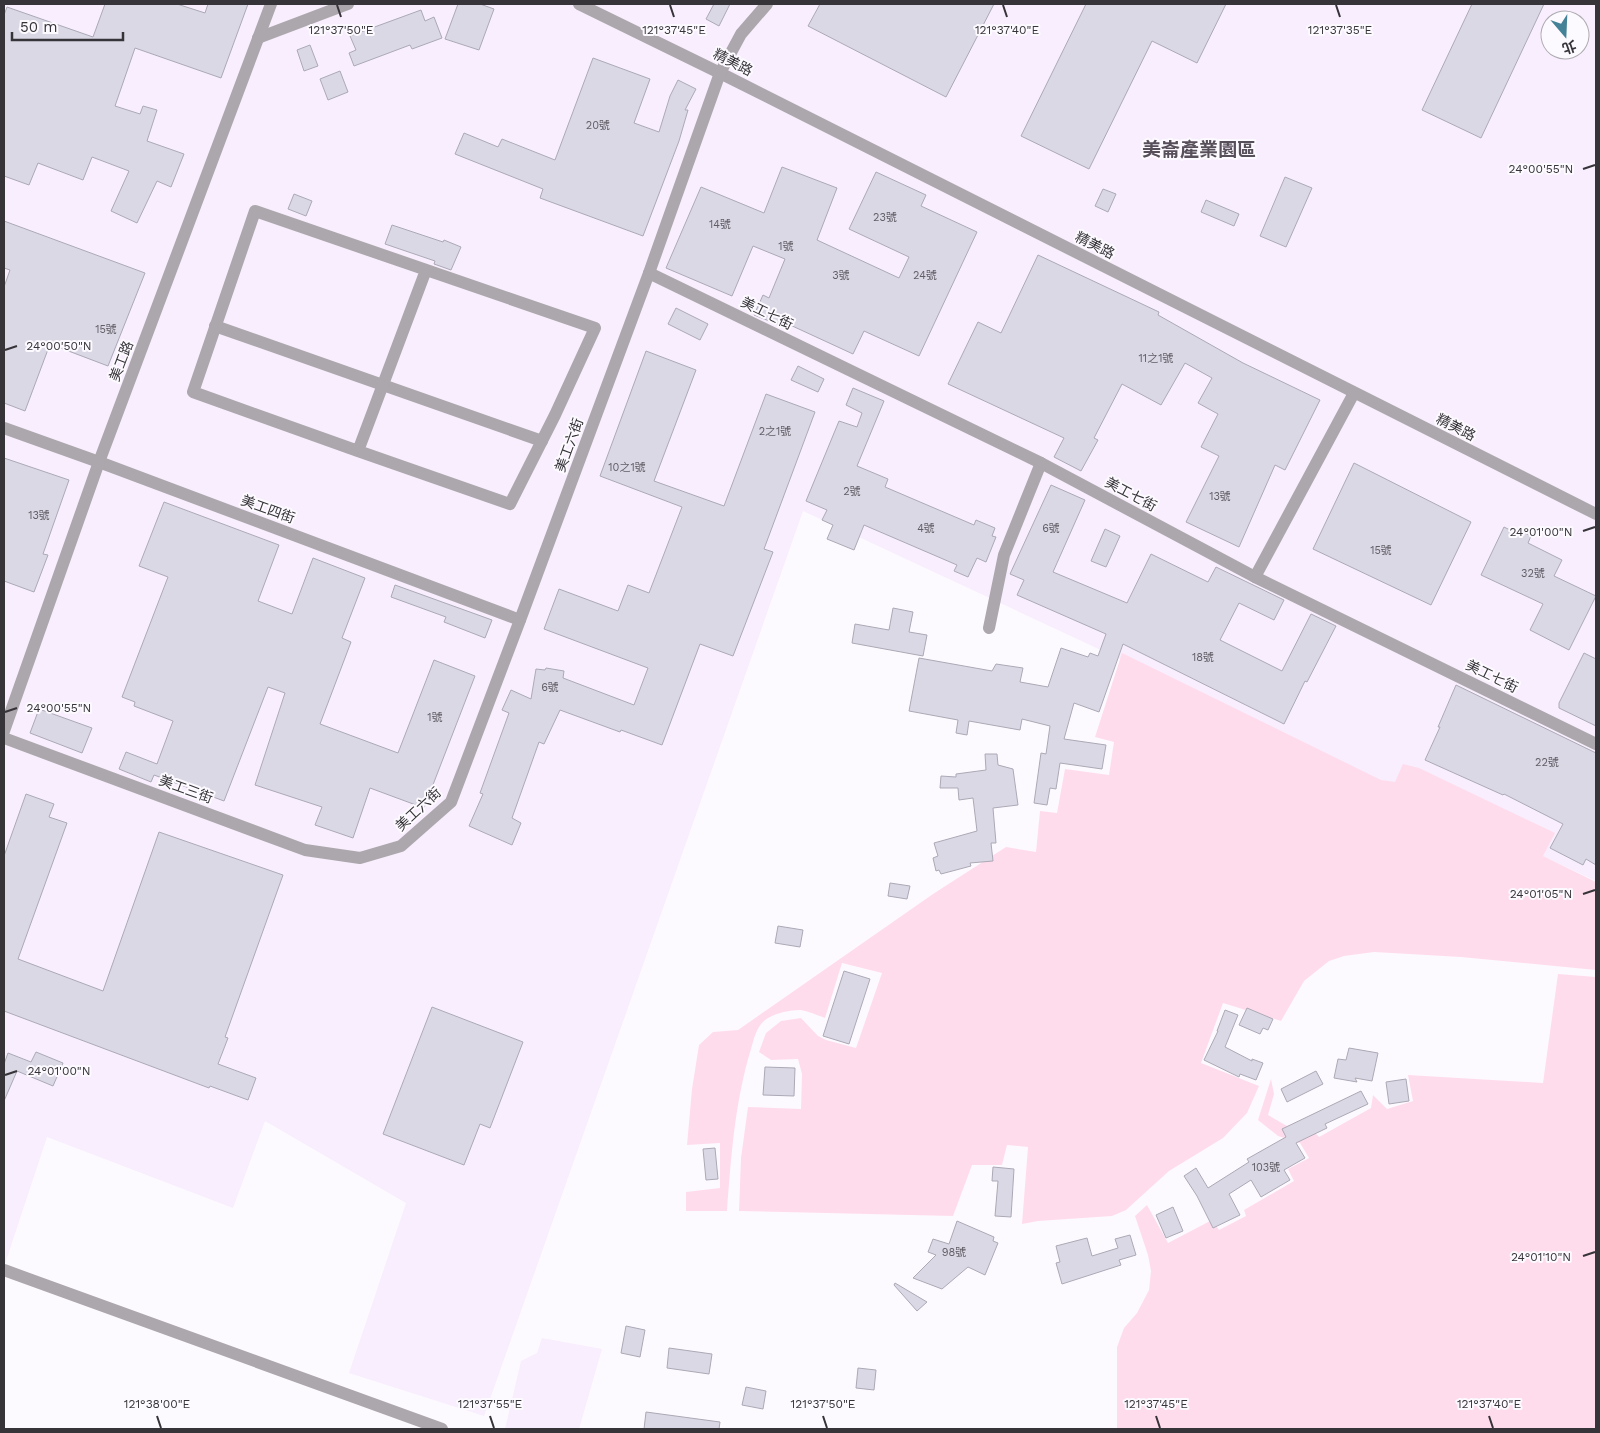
<svg xmlns="http://www.w3.org/2000/svg" width="1600" height="1433" viewBox="0 0 1600 1433" font-family="'Work Sans','Noto Sans TC',sans-serif">
	<style>
		.built { fill: #f8eefe; fill-rule: evenodd }
		.green { fill: #ffdcec }
		.building { fill: #dbd8e6; stroke: #aca9b6 }
		.lines { fill: none; stroke-linecap: round; stroke-linejoin: round }
		.minor { stroke: #aca7ac; stroke-width: 12 }
		.ticks { fill: none; stroke: #373439; stroke-width: 2 }
		.labels { text-anchor: middle; dominant-baseline: central; stroke-width: 4; stroke-linejoin: round; paint-order: stroke }
		.number-label { font-size: 11px; fill: #605d64 }
		.street-label { font-size: 14px; fill: #373439; stroke: #fdfaff }
		.district-label { font-size: 19px; font-weight: bold; fill: #57505b; stroke: #fdfaff }
		.ticks-label { font-size: 12px; text-anchor: middle; fill: #373439; stroke: #fdfaff; stroke-width: 4; stroke-linejoin: round; paint-order: stroke }
	</style>
	<rect width="100%" height="100%" fill="#fdfaff"/>
	<!-- built -->
	<g class="built">
		<path d="M4 4H1596V881L803 511 484 1416 349 1373 406 1203 265 1121 233 1208 47 1137 4 1267ZM1550 20H1580V50H1550Z"/>
		<polygon points="542,1338 602,1349 579,1429 505,1429 521,1361 537,1353"/>
	</g>
	<!-- green -->
	<g class="green">
		<path d="M1122 653 1381 780 1395 782 1403 764 1419 768 1555 833 1543 856 1596 882V970L1461 957 1374 952 1344 956 1329 961 1304 981 1281 1021 1223 1003 1201 1063 1259 1086 1247 1113 1223 1138 1169 1171 1126 1210 1112 1216 1038 1221 1022 1224 1028 1147 1007 1145 1002 1165H972L953 1216 739 1211 741 1158 748 1107 801 1109 802 1074 798 1059 771 1060 759 1052 766 1033 781 1021 801 1018 818 1036 826 1040 856 1048 882 973 842 963 825 1018C817 1015 808 1011 800 1010 788 1010 772 1014 764 1021 756 1028 754 1039 751 1049 735 1101 731 1157 727 1211H686V1192L720 1188V1143L687 1145 692 1089 699 1045 713 1032 738 1030 933 894 1006 847 1036 852 1040 811 1057 813 1065 769 1109 775 1114 742 1095 737Z"/>
		<polygon points="1558,974 1596,977 1596,1428 1117,1429 1117,1347 1124,1328 1137,1313 1149,1290 1151,1271 1148,1255 1135,1216 1147,1205 1168,1243 1212,1220 1219,1230 1246,1216 1244,1210 1294,1181 1288,1169 1309,1158 1300,1143 1278,1136 1258,1120 1271,1079 1274,1094 1268,1115 1287,1126 1305,1122 1319,1137 1371,1108 1373,1095 1387,1109 1413,1101 1408,1075 1543,1083"/>
	</g>
	<!-- building -->
	<g class="building">
		<polygon points="105,4 177,4 205,13 208,4 248,4 221,78 135,48 115,106 140,114 143,106 157,110 147,141 184,154 171,187 157,181 137,223 111,211 129,171 92,157 83,180 38,163 29,185 4,176 4,15 7,7 93,37"/>
		<polygon points="458,4 480,4 494,9 479,50 445,39"/>
		<polygon points="714,4 730,4 719,26 706,19"/>
		<polygon points="820,4 994,4 946,97 808,26"/>
		<polygon points="1086,4 1226,4 1197,63 1152,41 1089,169 1021,136"/>
		<polygon points="1472,4 1544,4 1481,138 1422,110"/>
		<polygon points="421,10 425,21 434,17 442,38 412,49 410,45 354,66 349,53 356,50 350,36"/>
		<polygon points="310,45 318,66 304,71 297,50"/>
		<polygon points="593,58 650,79 634,123 659,132 670,96 678,80 696,89 685,110 688,110 679,141 643,236 540,198 543,189 455,154 464,133 498,147 502,139 555,160"/>
		<polygon points="340,71 348,92 328,100 320,79"/>
		<polygon points="782,167 837,188 817,240 899,278 909,257 849,229 876,172 926,195 921,206 977,232 919,356 864,331 853,354 788,324 787,328 754,315 763,295 769,298 785,259 753,246 732,296 666,268 701,187 764,213"/>
		<polygon points="1285,177 1312,188 1286,247 1260,236"/>
		<polygon points="1103,189 1116,194 1108,212 1095,206"/>
		<polygon points="294,194 312,201 306,216 288,209"/>
		<polygon points="1206,200 1239,214 1234,226 1201,212"/>
		<polygon points="4,221 145,273 108,366 50,344 25,411 4,403 4,287 10,270 4,268"/>
		<polygon points="392,225 443,242 444,240 461,247 451,270 434,264 435,261 385,244"/>
		<polygon points="1038,255 1159,312 1158,315 1243,363 1320,400 1285,470 1275,465 1239,547 1186,522 1219,456 1201,447 1218,414 1198,403 1212,378 1185,363 1161,405 1122,384 1094,438 1098,440 1081,471 1054,457 1064,438 948,384 978,322 1001,333"/>
		<polygon points="676,308 708,324 700,340 668,324"/>
		<polygon points="646,351 696,370 654,481 724,506 766,394 815,412 764,549 773,552 733,656 700,644 662,745 621,730 620,732 560,710 544,744 539,742 512,818 521,823 512,845 469,826 483,794 480,793 509,713 502,710 511,690 531,699 536,669 545,670 546,668 564,671 563,678 634,705 648,668 544,629 559,589 618,611 628,585 649,593 682,507 600,476"/>
		<polygon points="798,366 824,379 818,392 791,380"/>
		<polygon points="853,388 884,401 857,466 888,479 885,487 974,525 976,520 995,528 992,536 996,537 986,562 977,558 968,577 954,571 957,565 864,525 854,550 827,539 833,525 822,520 827,510 806,501 839,421 857,427 862,413 846,405"/>
		<polygon points="4,458 69,480 43,554 48,555 34,592 4,581"/>
		<polygon points="1354,463 1471,522 1431,605 1313,549"/>
		<polygon points="1051,485 1085,500 1053,572 1127,603 1151,554 1208,582 1216,567 1284,600 1274,620 1239,603 1220,640 1282,671 1311,614 1336,626 1307,682 1305,681 1284,724 1123,644 1099,712 1074,703 1064,739 1106,745 1102,769 1060,763 1056,789 1050,788 1047,805 1034,803 1041,753 1046,754 1050,726 1022,719 1020,730 969,721 967,735 956,733 958,720 909,711 919,658 992,671 996,664 1023,668 1020,682 1048,687 1061,648 1088,657 1090,653 1098,656 1106,634 1017,595 1024,580 1010,574"/>
		<polygon points="164,502 279,545 258,601 292,614 313,558 365,578 342,638 351,642 320,724 398,753 434,660 475,676 424,808 370,788 353,838 315,825 322,807 255,785 285,693 268,687 224,801 154,775 151,782 119,769 126,752 157,764 173,721 134,706 135,702 122,697 168,577 139,566"/>
		<polygon points="1504,527 1514,532 1517,529 1531,536 1528,543 1562,560 1554,576 1596,596 1569,650 1530,630 1543,604 1481,575"/>
		<polygon points="1105,529 1120,536 1106,567 1091,561"/>
		<polygon points="395,585 492,620 485,638 444,622 446,617 391,597"/>
		<polygon points="893,608 913,612 909,632 927,635 923,656 852,643 855,624 889,630"/>
		<polygon points="1584,653 1596,659 1596,726 1559,708 1559,703"/>
		<polygon points="1456,685 1596,753 1596,865 1586,859 1583,865 1550,848 1563,824 1504,794 1503,795 1425,760 1440,727 1438,727"/>
		<polygon points="39,709 92,728 82,753 30,733"/>
		<polygon points="985,754 997,754 998,765 1013,769 1018,805 993,808 996,843 991,843 993,861 970,863 971,866 941,874 939,870 936,871 933,858 938,856 934,843 977,831 973,798 959,800 958,788 940,788 941,776 956,777 956,774 986,770"/>
		<polygon points="26,794 54,804 49,817 67,823 18,959 103,991 159,832 283,875 225,1037 228,1038 218,1064 256,1078 248,1100 210,1086 209,1088 4,1011 4,856"/>
		<polygon points="890,883 910,886 907,899 888,896"/>
		<polygon points="778,926 803,930 800,947 775,943"/>
		<polygon points="844,971 870,979 849,1044 823,1036"/>
		<polygon points="432,1007 523,1042 490,1128 480,1124 464,1165 383,1134"/>
		<polygon points="1247,1008 1273,1019 1268,1030 1263,1028 1260,1034 1239,1025"/>
		<polygon points="1225,1010 1238,1015 1225,1047 1252,1061 1252,1059 1263,1063 1256,1080 1240,1074 1239,1077 1204,1060 1218,1031 1217,1031"/>
		<polygon points="1349,1048 1378,1053 1372,1081 1355,1078 1357,1082 1334,1078 1338,1059 1346,1060"/>
		<polygon points="36,1052 63,1063 53,1086 17,1071 4,1101 4,1064 8,1053 31,1062"/>
		<polygon points="765,1067 795,1068 794,1096 763,1095"/>
		<polygon points="1316,1071 1323,1084 1287,1102 1281,1089"/>
		<polygon points="1406,1079 1409,1101 1389,1104 1386,1082"/>
		<polygon points="1361,1091 1368,1104 1325,1124 1327,1128 1296,1143 1305,1158 1284,1170 1290,1180 1261,1197 1251,1180 1229,1194 1240,1215 1213,1228 1197,1196 1184,1176 1196,1168 1208,1188 1249,1162 1247,1159 1286,1137 1282,1129"/>
		<polygon points="715,1148 718,1179 706,1180 703,1149"/>
		<polygon points="993,1167 1014,1169 1011,1217 995,1216 998,1181 992,1181"/>
		<polygon points="1173,1207 1183,1231 1166,1238 1156,1215"/>
		<polygon points="957,1221 994,1237 993,1241 998,1243 985,1275 968,1267 942,1289 913,1278 936,1255 928,1252 933,1239 949,1244"/>
		<polygon points="1130,1235 1136,1255 1119,1260 1121,1265 1062,1284 1056,1263 1060,1262 1056,1246 1087,1238 1092,1256 1118,1248 1115,1239"/>
		<polygon points="895,1283 927,1302 917,1311 894,1285"/>
		<polygon points="626,1326 645,1330 640,1357 621,1353"/>
		<polygon points="669,1348 712,1354 709,1374 667,1368"/>
		<polygon points="858,1368 876,1370 874,1390 856,1388"/>
		<polygon points="746,1387 766,1391 763,1409 742,1405"/>
		<polygon points="646,1412 720,1422 719,1429 644,1429"/>
	</g>
	<g class="lines">
		<!-- minor -->
		<g class="minor">
			<polyline points="579,4 720,73 1596,514"/>
			<polyline points="258,38 348,4"/>
			<polyline points="649,273 1041,463 1255,577 1596,744"/>
			<polyline points="215,326 542,441"/>
			<polyline points="4,428 99,462 520,620"/>
			<polyline points="358,451 510,504 555,415 595,328 255,211 193,392 358,451 426,270"/>
			<polyline points="1255,577 1354,393"/>
			<polyline points="989,628 1004,555 1041,463"/>
			<polyline points="4,731 99,462 271,4"/>
			<polyline points="4,738 305,850 360,858 401,846 451,802 520,620 649,273 720,73 741,34 767,4"/>
			<polyline points="4,1270 442,1429"/>
		</g>
	</g>
	<!-- ticks -->
	<path class="ticks" d="M337 5 341 17M670 5 674 17M1003 5 1007 17M1336 5 1340 17M1583 169 1595 165M5 350 17 346M1583 531 1595 527M5 712 17 708M1583 894 1595 890M5 1075 17 1071M1583 1256 1595 1252M157 1416 161 1428M490 1416 494 1428M823 1416 827 1428M1156 1416 1160 1428M1489 1416 1493 1428"/>
	<g class="labels">
		<!-- number labels -->
		<g class="number-label">
			<text x="598" y="125">20號</text>
			<text x="885" y="217">23號</text>
			<text x="720" y="224">14號</text>
			<text x="786" y="246">1號</text>
			<text x="841" y="275">3號</text>
			<text x="925" y="275">24號</text>
			<text x="106" y="329">15號</text>
			<text x="1156" y="358">11之1號</text>
			<text x="775" y="431">2之1號</text>
			<text x="627" y="467">10之1號</text>
			<text x="852" y="491">2號</text>
			<text x="1220" y="496">13號</text>
			<text x="39" y="515">13號</text>
			<text x="926" y="528">4號</text>
			<text x="1051" y="528">6號</text>
			<text x="1381" y="550">15號</text>
			<text x="1533" y="573">32號</text>
			<text x="1203" y="657">18號</text>
			<text x="550" y="687">6號</text>
			<text x="435" y="717">1號</text>
			<text x="1547" y="762">22號</text>
			<text x="1266" y="1167">103號</text>
			<text x="954" y="1252">98號</text>
		</g>
		<!-- street labels -->
		<g class="street-label">
			<text transform="translate(733 62) rotate(27)">精美路</text>
			<text transform="translate(1095 245) rotate(27)">精美路</text>
			<text transform="translate(767 313) rotate(26)">美工七街</text>
			<text transform="translate(121 361) rotate(-69)">美工路</text>
			<text transform="translate(1456 427) rotate(27)">精美路</text>
			<text transform="translate(569 445) rotate(-70)">美工六街</text>
			<text transform="translate(1131 494) rotate(28)">美工七街</text>
			<text transform="translate(268 509) rotate(20)">美工四街</text>
			<text transform="translate(1492 676) rotate(26)">美工七街</text>
			<text transform="translate(186 789) rotate(20)">美工三街</text>
			<text transform="translate(418 809) rotate(-43)">美工六街</text>
		</g>
		<!-- district labels -->
		<g class="district-label">
			<text x="1199" y="149">美崙產業園區</text>
		</g>
	</g>
	<g class="ticks-label">
		<text x="341" y="34">121°37'50"E</text>
		<text x="674" y="34">121°37'45"E</text>
		<text x="1007" y="34">121°37'40"E</text>
		<text x="1340" y="34">121°37'35"E</text>
		<text x="1541" y="173">24°00'55"N</text>
		<text x="59" y="350">24°00'50"N</text>
		<text x="1541" y="536">24°01'00"N</text>
		<text x="59" y="712">24°00'55"N</text>
		<text x="1541" y="898">24°01'05"N</text>
		<text x="59" y="1075">24°01'00"N</text>
		<text x="1541" y="1261">24°01'10"N</text>
		<text x="157" y="1408">121°38'00"E</text>
		<text x="490" y="1408">121°37'55"E</text>
		<text x="823" y="1408">121°37'50"E</text>
		<text x="1156" y="1408">121°37'45"E</text>
		<text x="1489" y="1408">121°37'40"E</text>
	</g>
	<!-- border -->
	<rect width="1600" height="1433" fill="none" stroke="#373439" stroke-width="10"/>
	<!-- north arrow -->
	<g transform="translate(1565 35) rotate(161)"><circle r="24" fill="#fdfaff" stroke="#aeabb0"/>
	<path d="M0-4L9 19L0 12L-9 19Z" fill="#448297"/>
	<text y="-8" font-size="14" font-weight="bold" text-anchor="middle" fill="#373439">北</text>
	</g>
	<!-- scale -->
	<path d="M12 32v8h111v-8" fill="none" stroke="#373439" stroke-width="2.5"/>
	<text x="20" y="32" font-size="15" fill="#373439" stroke="#fdfaff" stroke-width="4" paint-order="stroke">50 m</text>
</svg>
